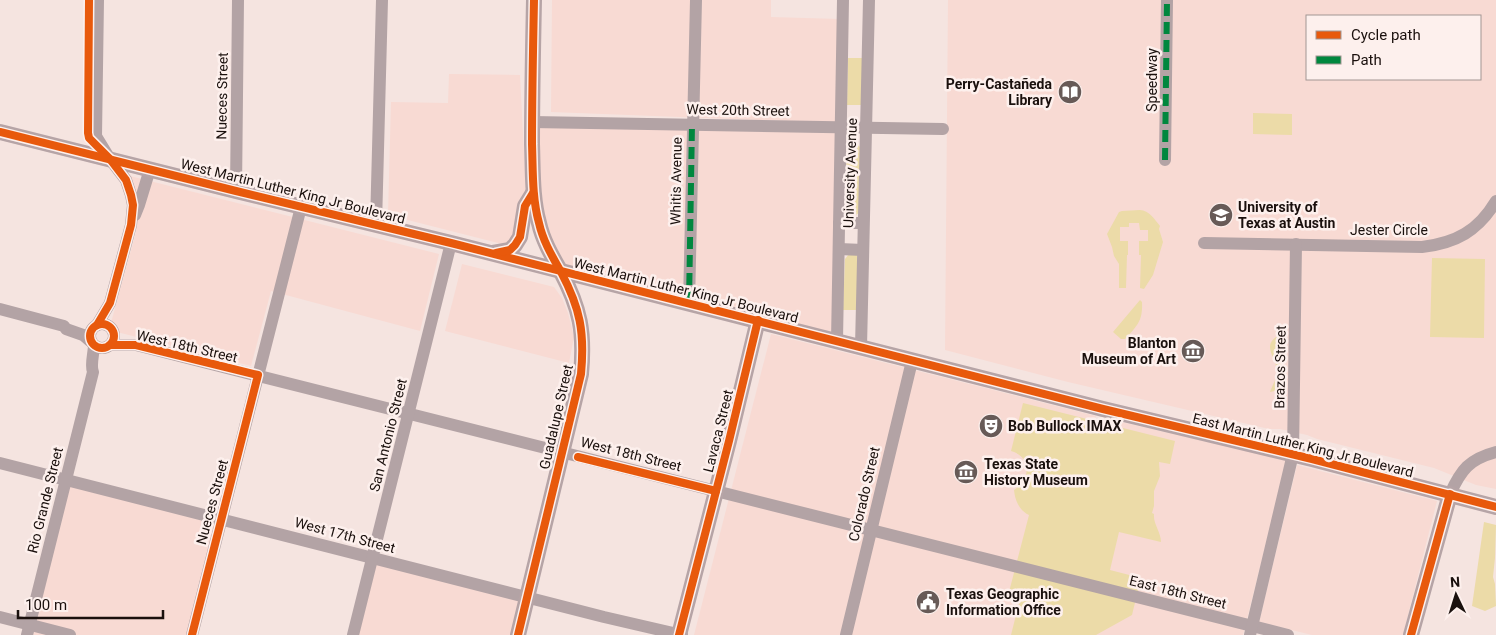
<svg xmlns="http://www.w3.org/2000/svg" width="1496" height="635" viewBox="0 0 1496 635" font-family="Roboto,sans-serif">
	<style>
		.built { fill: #f8dad3; fill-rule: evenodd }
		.green { fill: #ecdba8 }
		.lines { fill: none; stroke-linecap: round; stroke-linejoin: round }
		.minor { stroke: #b3a3a5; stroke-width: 12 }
		.major { stroke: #b6a4a6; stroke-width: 16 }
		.quiet { stroke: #00873e; stroke-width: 6; stroke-dasharray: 12 6; stroke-linecap: butt }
		.cycleway-casing { stroke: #fdf0ed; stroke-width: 11 }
		.cycleway { stroke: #e8590c; stroke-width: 8 }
		.labels { text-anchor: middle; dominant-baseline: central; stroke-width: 5; stroke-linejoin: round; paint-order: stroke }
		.street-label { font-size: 14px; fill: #1a100d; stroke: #fdf0ed }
		.poi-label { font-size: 14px; font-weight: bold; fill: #1a100d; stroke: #fdf0ed; text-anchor: start }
	</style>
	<rect width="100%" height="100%" fill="#f5e4e0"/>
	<!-- built -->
	<g class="built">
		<polygon points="552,0 771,0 771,17 840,19 838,123 551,112"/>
		<path d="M948 0H1496V489L1476 485 1434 468 1317 439 1307 435 1280 429H1269L1068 382 945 350ZM1307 16H1480V79H1307Z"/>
		<polygon points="449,74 520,75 526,194 517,235 506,245 388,215 391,102 448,103"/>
		<polygon points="532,122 841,127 837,341 560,271 549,252"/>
		<polygon points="130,176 439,254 420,331 271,291 251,366 109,330 136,232"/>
		<polygon points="462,264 554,287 562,298 568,313 574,337 569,363 445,331"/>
		<polygon points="771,334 1096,416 1040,635 694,635"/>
		<polygon points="1108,419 1287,460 1243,635 1053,635"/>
		<polygon points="1297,465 1437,501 1403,635 1312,635 1259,622"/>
		<polygon points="68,477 217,518 188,635 33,635"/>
		<polygon points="372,558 527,597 517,635 353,635"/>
	</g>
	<!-- green -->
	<g class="green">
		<polygon points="848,58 863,58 862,105 847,105"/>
		<polygon points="1253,113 1292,114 1292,135 1253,134"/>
		<polygon points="851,144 857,144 861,148 859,213 852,217 846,213 845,210 847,150"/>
		<path d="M1140 210C1149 210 1155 220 1160 226L1159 229 1163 242 1153 275 1144 289 1140 288 1141 255H1139V241H1148V230H1140L1139 223H1129V227H1120V241H1128V255H1127L1126 288H1119V264L1114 256 1112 247 1107 234 1119 212 1122 211Z"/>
		<polygon points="849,254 857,255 858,310 843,310 845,259"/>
		<polygon points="1432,258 1485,259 1484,338 1430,337"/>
		<path d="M1140 300 1142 302C1143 321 1137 326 1125 339H1121L1113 332Z"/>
		<path d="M1276 337 1278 338 1282 362 1281 378 1280 379 1279 390 1270 392C1272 386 1277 378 1277 372 1277 359 1262 347 1276 337Z"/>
		<path d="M1023 403 1175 441 1170 464 1159 462 1160 476 1154 491V506L1152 513 1154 514C1153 524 1161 532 1161 542L1119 532 1110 570 1141 578 1132 615 1096 635H1011L1021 595 1009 592 1029 515C1020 511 1015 501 1014 490 1031 479 1032 457 1011 451Z"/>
		<polygon points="1484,522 1496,525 1495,558 1493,577 1495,584 1496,606 1485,611 1472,606"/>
	</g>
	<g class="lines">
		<!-- minor -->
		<g class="minor">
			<polyline points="532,122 943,129"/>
			<polyline points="1165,160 1167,0"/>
			<polyline points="236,191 238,0"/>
			<polyline points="135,215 139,205 150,169"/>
			<polyline points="839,223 863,223"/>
			<polyline points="376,224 382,0"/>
			<path d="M1204 243 1422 247C1456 243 1478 231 1496 201"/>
			<polyline points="839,249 863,250"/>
			<polyline points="689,303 696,0"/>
			<polyline points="0,309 64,326 66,329 83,335 90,341"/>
			<circle cx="102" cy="336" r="12"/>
			<polyline points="97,325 110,303 131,225 133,205 131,195 126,180 110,159 96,136 98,0"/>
			<polyline points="837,341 843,0"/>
			<polyline points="110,345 136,345 1288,635"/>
			<polyline points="861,347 869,0"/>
			<polyline points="0,463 604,617 682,635"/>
			<path d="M1450 494C1461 470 1469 459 1496 452"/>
			<polyline points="0,617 70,635"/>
			<path d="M27 635 93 372C90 365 94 353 94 345"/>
			<polyline points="192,635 301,207"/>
			<polyline points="353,635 451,243"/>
			<polyline points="846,635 912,361"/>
			<polyline points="1250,635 1293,454 1296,244"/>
		</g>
		<!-- major -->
		<g class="major">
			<polyline points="0,132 236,191 451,243 1103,409 1312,459 1496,507"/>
			<polyline points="493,253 510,250 515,245 520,237 525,206 533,193"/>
			<path d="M518 635 581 374C585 332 580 308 561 272 552 256 543 241 539 223 532 198 533 171 532 144 532 96 533 48 534 0"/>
			<polyline points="679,635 729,441 758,320"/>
			<polyline points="1411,635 1450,494"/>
		</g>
		<!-- quiet -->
		<g class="quiet">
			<polyline points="1165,160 1167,0"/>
			<polyline points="689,303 692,124"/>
		</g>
		<!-- cycleway casing -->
		<g class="cycleway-casing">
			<g id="cycleway">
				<polyline points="89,0 88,133 89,138 110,159 126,180 131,195 133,205 131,225 110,303 97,325"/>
				<polyline points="0,132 236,191 451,243 1103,409 1312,459 1496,507"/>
				<polyline points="496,253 510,250 515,245 520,237 525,206 533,193"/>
				<circle cx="102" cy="336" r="12"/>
				<polyline points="110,345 136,345 258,375 192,635"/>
				<polyline points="578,457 716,491"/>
				<path d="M518 635 581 374C585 332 580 308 561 272 552 256 543 241 539 223 532 198 533 171 532 144 532 96 533 48 534 0"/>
				<polyline points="679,635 729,441 758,320"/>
				<polyline points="1411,635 1450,494"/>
			</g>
		</g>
		<!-- cycleway -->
		<use href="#cycleway" class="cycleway"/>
	</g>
	<!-- icons -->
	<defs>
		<g id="library-disc" transform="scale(1.25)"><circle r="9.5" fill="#675a57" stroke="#fdf0ed"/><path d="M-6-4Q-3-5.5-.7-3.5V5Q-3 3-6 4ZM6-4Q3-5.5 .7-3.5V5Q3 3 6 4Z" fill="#fff"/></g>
		<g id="university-disc" transform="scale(1.25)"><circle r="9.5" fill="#675a57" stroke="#fdf0ed"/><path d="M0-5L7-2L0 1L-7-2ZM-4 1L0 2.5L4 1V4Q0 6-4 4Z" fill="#fff"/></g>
		<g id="museum-disc" transform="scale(1.25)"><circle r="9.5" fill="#675a57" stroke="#fdf0ed"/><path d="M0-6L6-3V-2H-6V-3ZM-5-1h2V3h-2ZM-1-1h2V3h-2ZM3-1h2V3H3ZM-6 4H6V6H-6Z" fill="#fff"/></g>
		<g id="theatre-disc" transform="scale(1.25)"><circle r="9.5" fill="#675a57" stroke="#fdf0ed"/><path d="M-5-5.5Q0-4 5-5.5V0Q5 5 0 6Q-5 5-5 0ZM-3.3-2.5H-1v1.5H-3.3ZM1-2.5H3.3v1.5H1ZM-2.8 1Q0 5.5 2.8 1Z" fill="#fff"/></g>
		<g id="civic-disc" transform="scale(1.25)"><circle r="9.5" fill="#675a57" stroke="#fdf0ed"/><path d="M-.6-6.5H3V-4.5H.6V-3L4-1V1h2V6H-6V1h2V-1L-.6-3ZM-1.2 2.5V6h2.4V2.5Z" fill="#fff"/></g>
	</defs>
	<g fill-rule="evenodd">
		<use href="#library-disc" x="1070" y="92"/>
		<use href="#university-disc" x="1221" y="215"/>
		<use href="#museum-disc" x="1193" y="351"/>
		<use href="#theatre-disc" x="991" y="426"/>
		<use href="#museum-disc" x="966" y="472"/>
		<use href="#civic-disc" x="928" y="602"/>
	</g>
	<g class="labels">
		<!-- street labels -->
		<g class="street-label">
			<text transform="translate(1152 80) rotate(-90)">Speedway</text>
			<text transform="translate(222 96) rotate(-89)">Nueces Street</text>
			<text transform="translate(738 110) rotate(1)">West 20th Street</text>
			<text transform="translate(850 173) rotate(-88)">University Avenue</text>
			<text transform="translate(676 181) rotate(-89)">Whitis Avenue</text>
			<text transform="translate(293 191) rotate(14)">West Martin Luther King Jr Boulevard</text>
			<text x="1389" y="230">Jester Circle</text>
			<text transform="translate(686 290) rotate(14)">West Martin Luther King Jr Boulevard</text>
			<text transform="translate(187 346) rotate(13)">West 18th Street</text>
			<text transform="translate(1280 367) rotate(-89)">Brazos Street</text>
			<text transform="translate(556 417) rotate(-77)">Guadalupe Street</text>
			<text transform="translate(718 431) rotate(-76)">Lavaca Street</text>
			<text transform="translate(388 435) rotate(-76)">San Antonio Street</text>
			<text transform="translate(1303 445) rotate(14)">East Martin Luther King Jr Boulevard</text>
			<text transform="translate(631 454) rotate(14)">West 18th Street</text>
			<text transform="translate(864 494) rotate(-77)">Colorado Street</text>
			<text transform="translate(45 500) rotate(-76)">Rio Grande Street</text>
			<text transform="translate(212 502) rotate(-75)">Nueces Street</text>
			<text transform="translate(345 535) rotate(15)">West 17th Street</text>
			<text transform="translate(1178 592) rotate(14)">East 18th Street</text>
		</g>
		<!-- poi labels -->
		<g class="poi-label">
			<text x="1052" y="84" text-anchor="end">Perry-Castañeda<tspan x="1052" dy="16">Library</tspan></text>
			<text x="1238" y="207">University of<tspan x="1238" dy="16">Texas at Austin</tspan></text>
			<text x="1176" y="343" text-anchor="end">Blanton<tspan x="1176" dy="16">Museum of Art</tspan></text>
			<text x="1008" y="426">Bob Bullock IMAX</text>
			<text x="984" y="464">Texas State<tspan x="984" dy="16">History Museum</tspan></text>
			<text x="946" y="594">Texas Geographic<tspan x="946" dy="16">Information Office</tspan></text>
		</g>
	</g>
	<!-- legend -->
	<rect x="1306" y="15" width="175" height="65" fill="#fdf0ed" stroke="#a29693"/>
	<rect x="1316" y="31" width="25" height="8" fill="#e8590c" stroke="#a29693"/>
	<text x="1351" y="40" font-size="15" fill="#1a100d">Cycle path</text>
	<rect x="1316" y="56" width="25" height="8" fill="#00873e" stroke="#a29693"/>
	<text x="1351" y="65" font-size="15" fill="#1a100d">Path</text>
	<!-- north arrow -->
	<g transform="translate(1456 595) rotate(356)" stroke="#fdf0ed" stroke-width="4" paint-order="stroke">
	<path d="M0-4L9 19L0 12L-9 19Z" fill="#1a100d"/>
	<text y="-8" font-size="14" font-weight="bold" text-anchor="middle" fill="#1a100d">N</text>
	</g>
	<!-- scale -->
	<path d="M18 610v8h145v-8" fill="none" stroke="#1a100d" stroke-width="2.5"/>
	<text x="25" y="610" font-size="15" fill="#1a100d" stroke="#fdf0ed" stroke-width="4" paint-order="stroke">100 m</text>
</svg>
